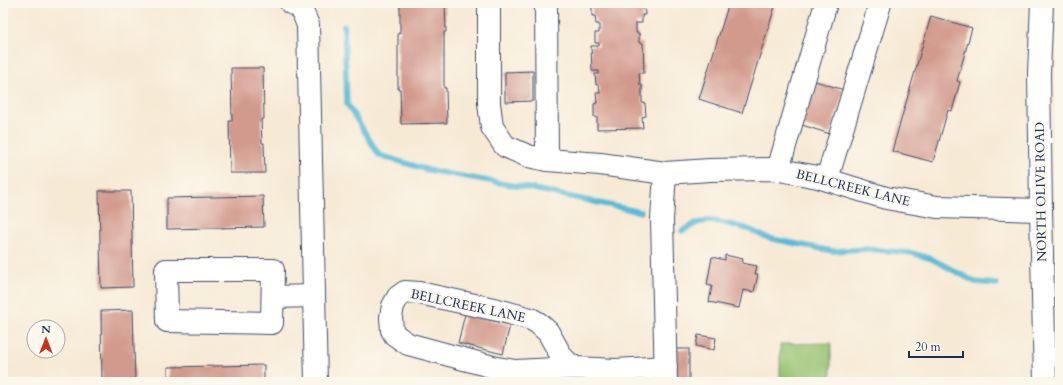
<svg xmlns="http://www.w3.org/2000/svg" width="1063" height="385" viewBox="0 0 1063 385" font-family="Cardo,serif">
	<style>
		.green { fill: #97c26f; stroke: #597866 }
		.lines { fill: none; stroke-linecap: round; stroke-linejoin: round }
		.stream { stroke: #58bad7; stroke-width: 5.5 }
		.building { fill: #d29a8c }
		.minor-casing { stroke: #3c4b70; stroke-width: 24 }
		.minor { stroke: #fff; stroke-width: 22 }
		.labels { text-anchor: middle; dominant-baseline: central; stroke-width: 4; stroke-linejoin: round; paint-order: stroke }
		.street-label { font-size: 13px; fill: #1b2f5e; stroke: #fbf7ec }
	</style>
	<rect width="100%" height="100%" fill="#fbf7ec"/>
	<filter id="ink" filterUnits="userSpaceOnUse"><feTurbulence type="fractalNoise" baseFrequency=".025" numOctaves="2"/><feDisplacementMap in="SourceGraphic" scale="8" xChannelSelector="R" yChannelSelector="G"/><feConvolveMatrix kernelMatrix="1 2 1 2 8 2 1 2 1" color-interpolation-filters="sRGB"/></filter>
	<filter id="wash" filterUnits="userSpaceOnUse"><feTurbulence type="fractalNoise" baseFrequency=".012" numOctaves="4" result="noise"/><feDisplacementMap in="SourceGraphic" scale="16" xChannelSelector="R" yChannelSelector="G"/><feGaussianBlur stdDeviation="0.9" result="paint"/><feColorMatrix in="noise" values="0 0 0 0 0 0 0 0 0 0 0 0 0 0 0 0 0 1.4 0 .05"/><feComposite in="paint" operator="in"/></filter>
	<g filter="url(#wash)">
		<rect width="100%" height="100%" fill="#f7ead5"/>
		<!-- green -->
		<polygon class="green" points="831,343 831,382 780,382 780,344"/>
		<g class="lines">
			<!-- stream -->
			<g class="stream">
				<polyline points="344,26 347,104 379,155 428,170 534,189 641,212"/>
				<polyline points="682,231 697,223 709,221 720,222 748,229 768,238 832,251 867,249 912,253 932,259 975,282 997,284"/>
			</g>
		</g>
		<g id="blocks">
			<!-- building -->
			<g class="building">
				<polygon points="400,3 445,3 446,32 444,32 444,88 446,88 447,123 401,124 400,89 398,89 398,33 400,33"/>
				<polygon points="592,3 644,3 645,15 642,15 642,23 636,23 636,33 639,33 639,43 643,43 644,73 639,73 640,85 642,85 642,103 645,103 646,116 642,117 643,128 597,129 597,117 594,117 594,104 597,103 596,93 600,93 599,85 596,85 595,74 599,74 599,71 592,71 591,46 599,46 599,43 595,43 595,33 599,33 599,24 596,24 595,16 592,16"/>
				<polygon points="729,3 776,3 742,113 699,99"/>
				<polygon points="931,16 972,28 957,81 960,82 952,111 948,110 933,162 892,151"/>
				<polygon points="231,68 263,68 264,119 261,119 262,143 264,143 265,173 230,173 229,121 232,121"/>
				<polygon points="533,71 533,101 505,102 505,72"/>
				<polygon points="815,81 844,90 830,134 802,125"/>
				<polygon points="99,191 131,191 133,287 101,288"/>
				<polygon points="263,196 264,227 167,229 167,198"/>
				<polygon points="725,255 743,259 742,263 757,266 755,274 758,274 754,292 743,290 739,308 709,302 712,286 707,285 712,257 725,260"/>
				<polygon points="133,310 135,382 102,382 101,311"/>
				<polygon points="465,314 510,325 503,354 458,343"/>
				<polygon points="698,335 716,338 714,350 696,346"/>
				<rect x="675" y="349" width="14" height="33"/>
				<polygon points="264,365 264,382 168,382 168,367"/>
			</g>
		</g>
	</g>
	<g filter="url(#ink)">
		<use href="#blocks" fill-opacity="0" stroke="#3c4b70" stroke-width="1"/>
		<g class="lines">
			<!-- minor casing -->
			<g class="minor-casing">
				<g id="minor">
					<path d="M291 3C303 8 303 14 308 25L316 382"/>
					<polyline points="489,3 489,103 492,127 505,146 528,156 547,160 600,164 665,173 710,170 774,169 818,177 886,198 937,207 1041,210"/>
					<polyline points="546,3 547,160"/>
					<polyline points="1042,3 1039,73 1041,210 1045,382"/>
					<polyline points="778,170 826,3"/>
					<polyline points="665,173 662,220 666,382"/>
					<polyline points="827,179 880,4 876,3"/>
					<polygon points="166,270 273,270 272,323 167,321"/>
					<polyline points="273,297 314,296"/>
					<polyline points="576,368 569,364 562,357 548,332 538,323 531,319 498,310 419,293 405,292 398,297 393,306 391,317 392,330 395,335 408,344 497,368 515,371 576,368 616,370 666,367"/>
				</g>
			</g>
			<!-- minor -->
			<use href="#minor" class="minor"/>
		</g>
	</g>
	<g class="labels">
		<!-- street labels -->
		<g class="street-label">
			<text transform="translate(853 188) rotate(14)">BELLCREEK LANE</text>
			<text transform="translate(1041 192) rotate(-91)">NORTH OLIVE ROAD</text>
			<text transform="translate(468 306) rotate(12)">BELLCREEK LANE</text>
		</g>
	</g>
	<!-- margin -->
	<rect width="1063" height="385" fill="none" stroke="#fbf7ec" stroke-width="16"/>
	<!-- north arrow -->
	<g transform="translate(46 339)"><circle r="19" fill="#fbf7ec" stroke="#a1a7b3"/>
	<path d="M0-3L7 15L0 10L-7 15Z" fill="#c8321e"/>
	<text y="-6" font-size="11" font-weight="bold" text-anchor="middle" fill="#1b2f5e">N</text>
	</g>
	<!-- scale -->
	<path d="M909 351v6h54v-6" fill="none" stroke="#1b2f5e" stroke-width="2"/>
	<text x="915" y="351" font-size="12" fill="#1b2f5e" stroke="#fbf7ec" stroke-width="3" paint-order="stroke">20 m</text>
</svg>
